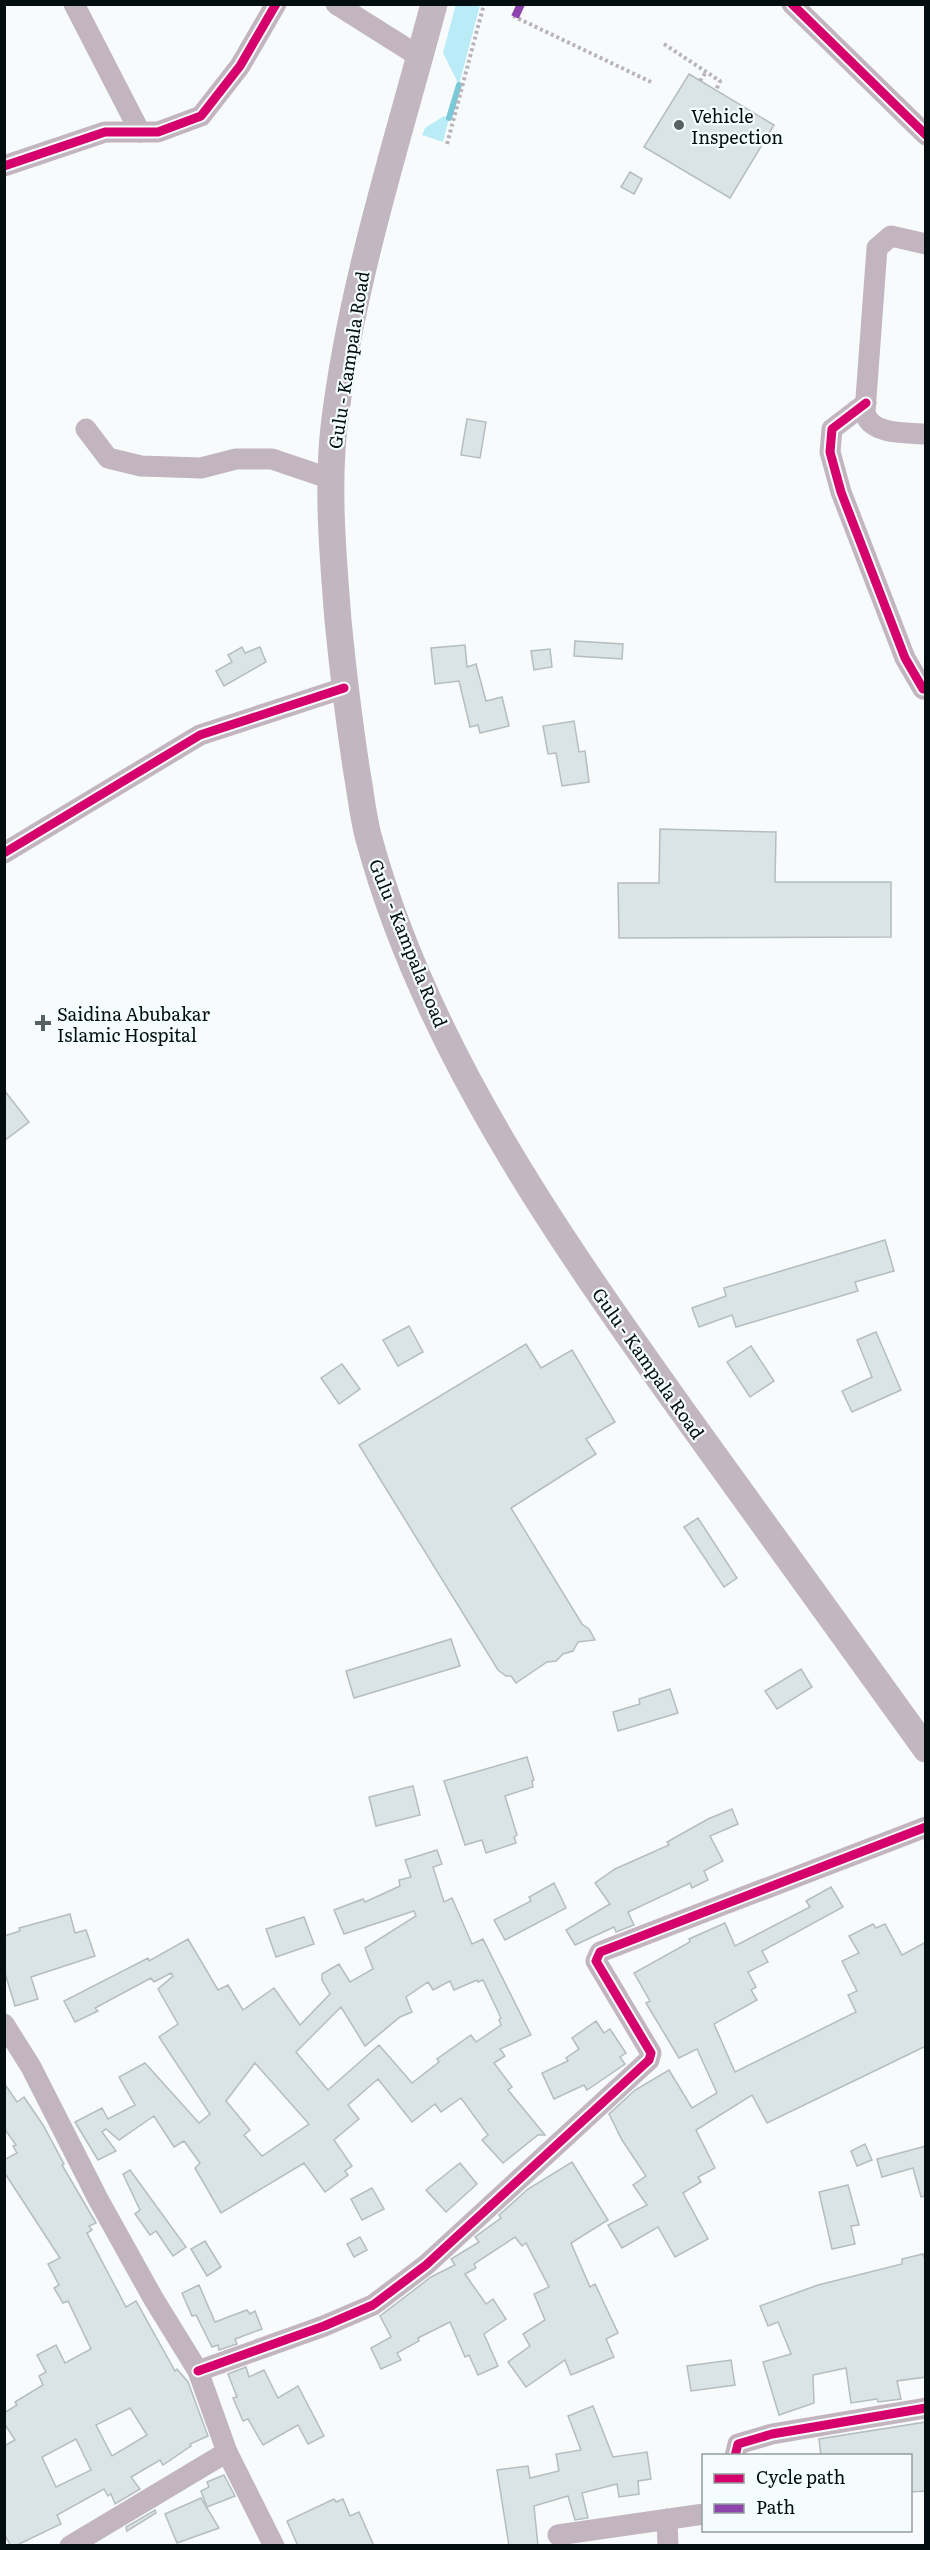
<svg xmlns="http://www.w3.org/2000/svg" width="930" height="2550" viewBox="0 0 930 2550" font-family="Literata,serif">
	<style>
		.green { fill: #b9ecf6 }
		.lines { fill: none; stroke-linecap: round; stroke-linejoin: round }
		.stream { stroke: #79c9d8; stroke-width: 6 }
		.building { fill: #dae3e5; stroke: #b5bdbf; stroke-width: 1.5; fill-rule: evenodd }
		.path { stroke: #bab3b9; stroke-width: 4; stroke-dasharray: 3 3; stroke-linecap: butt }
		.minor { stroke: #c3b5bf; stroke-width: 21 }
		.major { stroke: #c2b6c0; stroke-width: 27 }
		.quiet { stroke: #8e44ad; stroke-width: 8; stroke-dasharray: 15 8; stroke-linecap: butt }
		.cycleway-casing { stroke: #f5fcfd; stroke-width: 13 }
		.cycleway { stroke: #d6006c; stroke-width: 9 }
		.poi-dot { fill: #586162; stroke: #f5fcfd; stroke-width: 2 }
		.labels { text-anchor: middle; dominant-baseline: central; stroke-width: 4.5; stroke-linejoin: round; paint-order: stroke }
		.poi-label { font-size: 18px; fill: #030e10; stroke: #f5fcfd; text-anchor: start }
		.street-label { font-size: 18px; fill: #030e10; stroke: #f5fcfd }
	</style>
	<rect width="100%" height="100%" fill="#f7fbfb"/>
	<!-- green -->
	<g class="green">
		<polygon points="456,4 480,5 459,85 443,53"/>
		<polygon points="444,116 449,118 443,142 422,135 425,128"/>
	</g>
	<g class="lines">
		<!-- stream -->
		<polyline class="stream" points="449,118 459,85"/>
	</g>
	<!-- building -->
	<g class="building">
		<polygon points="689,74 774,125 730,198 644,147"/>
		<polygon points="630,172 642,179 634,194 621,187"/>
		<polygon points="467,419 486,422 480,458 461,455"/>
		<polygon points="575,641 623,644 622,659 574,656"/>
		<polygon points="465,645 467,667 476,664 486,701 502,697 509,726 480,733 478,725 470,727 459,681 435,684 431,648"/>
		<polygon points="242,647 245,653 260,647 266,662 224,686 216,671 232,662 228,655"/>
		<polygon points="550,649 552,667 534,670 531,651"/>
		<polygon points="574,721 579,752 585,751 589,782 562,786 556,753 548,754 543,726"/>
		<polygon points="660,829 776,832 775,882 891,882 891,937 619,938 618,883 659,883"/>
		<polygon points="4,1090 29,1122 4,1141"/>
		<polygon points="885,1240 894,1271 855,1282 858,1291 736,1327 732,1315 699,1327 692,1308 726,1296 724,1288"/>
		<polygon points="409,1326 423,1352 398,1366 383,1340"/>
		<polygon points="876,1332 901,1390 852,1412 842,1391 872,1377 857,1340"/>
		<polygon points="526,1344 541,1368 572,1350 615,1422 586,1439 596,1454 511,1508 582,1624 589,1629 595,1640 578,1642 573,1651 563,1654 556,1661 547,1662 516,1683 511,1676 506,1676 498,1670 359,1445"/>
		<polygon points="751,1346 774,1381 750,1397 727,1362"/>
		<polygon points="342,1364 360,1389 339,1404 321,1378"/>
		<polygon points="698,1518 737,1578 724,1587 684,1527"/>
		<polygon points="451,1639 460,1666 354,1698 346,1671"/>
		<polygon points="801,1669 812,1687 777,1709 765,1691"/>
		<polygon points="670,1689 678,1713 618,1731 613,1712 640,1704 639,1699"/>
		<polygon points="527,1757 534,1780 532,1781 533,1787 505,1796 517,1835 514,1837 516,1843 486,1853 482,1840 465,1845 444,1781"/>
		<polygon points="413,1786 420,1815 376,1826 369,1797"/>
		<polygon points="732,1809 738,1824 710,1836 723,1861 704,1871 708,1880 692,1888 690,1883 628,1912 634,1925 616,1932 614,1927 575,1945 566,1930 610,1904 595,1883 615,1869 669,1845 667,1842 708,1819"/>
		<path d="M437 1850 442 1864 433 1867 444 1902 452 1898 472 1944 483 1939 531 2035 500 2049 505 2056 494 2063 512 2087 508 2090 545 2135H538L503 2163 482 2140 488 2135 461 2098 441 2112 435 2104 412 2122 378 2079 348 2105 359 2119 334 2140 352 2166 345 2171 348 2175 325 2192 304 2163 221 2213 195 2168 200 2163 184 2141 174 2147 154 2116 119 2140 106 2129 102 2132 116 2151 98 2160 75 2122 102 2108 108 2119 135 2105 119 2077 145 2063 199 2123 210 2114 159 2037 178 2024 158 1989 173 1976 171 1973 154 1982 151 1978 95 2008 98 2011 75 2022 64 2001 148 1958 149 1961 188 1939 218 1990 228 1985 243 2010 274 1988 300 2025 330 1994 322 1980V1974L339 1964 350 1982 373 1969 365 1948 416 1916 414 1911 344 1934 334 1910 363 1899 365 1902 400 1886 399 1880 411 1877 405 1860ZM477 1980 478 1982 483 1980 501 2018 499 2020 501 2025 476 2042 471 2035 437 2059 439 2062 412 2083 379 2045 328 2090 296 2052 341 2007 365 2046 400 2017 412 2012 406 1997 428 1982 433 1990 450 1981 454 1990ZM255 2063 309 2124 262 2156 244 2135 250 2130 226 2101Z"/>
		<polygon points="554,1883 566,1908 505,1940 494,1920 531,1901 529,1897"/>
		<polygon points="831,1887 843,1907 762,1951 768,1962 748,1972 756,1987 751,1990 757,2000 714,2024 735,2072 856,2012 848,1995 857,1991 842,1961 859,1953 849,1936 873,1924 876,1928 885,1924 902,1955 926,1942 926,2046 767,2123 752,2095 696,2130 715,2168 698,2177 701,2182 683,2193 708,2239 675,2257 658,2227 622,2248 608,2225 647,2205 633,2185 646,2176 622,2140 609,2114 635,2090 669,2070 692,2108 717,2093 697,2049 679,2058 646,2003 650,2001 634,1973 690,1942 689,1939 725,1923 735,1946 810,1907 806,1901"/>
		<polygon points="70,1914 75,1933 86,1930 95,1956 31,1977 38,1999 15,2006 4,1970 4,1936 20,1931 19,1928"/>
		<polygon points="304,1917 314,1944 276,1957 266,1929"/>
		<polygon points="596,2021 604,2033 610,2029 626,2053 620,2057 625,2064 587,2090 584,2085 554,2099 542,2073 568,2061 566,2058 579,2049 572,2038"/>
		<path d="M4 2083 17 2102 24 2097 43 2125 64 2164 62 2165 96 2223 89 2226 92 2230 87 2233 126 2307 136 2301 175 2371 177 2369 188 2382 208 2436 190 2444 191 2446 163 2465 160 2460 131 2477 140 2489 115 2504 111 2494 108 2496 104 2489 57 2515 61 2524 15 2546H11L4 2534V2446L15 2440 4 2423V2413L17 2405 15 2402 43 2385 39 2376 46 2372 37 2355 56 2345 65 2363 91 2349 68 2301 63 2303 54 2288 59 2285 48 2264 60 2258 4 2172V2160L17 2153 13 2146 16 2145 4 2128ZM130 2408 147 2435 112 2456 96 2425ZM76 2439 91 2470 56 2487 42 2457Z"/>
		<polygon points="865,2144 872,2160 857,2166 851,2151"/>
		<polygon points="926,2146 926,2196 921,2197 913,2168 882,2177 877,2159"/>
		<polygon points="572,2162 608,2220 571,2243 590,2287 595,2284 618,2333 606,2339 614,2357 571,2375 565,2360 526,2387 508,2362 530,2346 523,2334 545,2320 534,2294 549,2287 526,2243 522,2246 515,2237 474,2264 476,2268 465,2274 486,2304 493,2299 506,2319 484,2334 498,2366 478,2375 469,2355 465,2357 450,2322 418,2338 419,2341 397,2353 401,2360 381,2369 371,2348 391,2337 380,2316 431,2277 455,2265 451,2259 479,2242 475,2237 501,2218 499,2215 528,2189"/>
		<polygon points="460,2163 477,2184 446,2212 426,2190"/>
		<polygon points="130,2170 186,2247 173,2256 156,2231 150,2235 135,2214 140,2210 123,2174"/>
		<polygon points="848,2185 859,2225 851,2226 855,2244 832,2249 819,2192"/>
		<polygon points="372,2188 384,2209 362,2220 351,2199"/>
		<polygon points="360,2237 367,2250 354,2257 347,2244"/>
		<polygon points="205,2241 221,2267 207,2276 191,2249"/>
		<polygon points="923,2254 926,2263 926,2377 897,2381 901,2399 878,2402 877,2399 851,2403 846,2368 813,2375 814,2403 779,2415 763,2362 791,2354 778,2322 768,2326 760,2306 818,2285 902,2264 902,2259"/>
		<polygon points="199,2285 215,2322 247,2310 250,2314 255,2311 262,2329 235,2339 237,2344 219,2350 218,2345 212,2347 196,2315 192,2316 182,2293"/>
		<polygon points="731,2360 735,2385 691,2391 687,2366"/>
		<polygon points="246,2367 249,2377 264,2370 278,2398 298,2386 324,2436 308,2444 298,2425 263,2445 248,2419 243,2421 233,2398 237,2397 228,2374"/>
		<polygon points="593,2406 613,2457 647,2452 651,2479 638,2481 639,2494 619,2497 617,2484 582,2493 588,2518 575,2520 568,2496 534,2506 538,2546 509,2546 497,2470 528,2466 530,2478 559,2471 556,2454 581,2450 568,2416"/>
		<polygon points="926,2422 926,2491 910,2492 910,2456 821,2456 819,2439"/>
		<polygon points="224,2475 235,2496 207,2507 201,2491 209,2487 207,2482"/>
		<polygon points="201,2498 219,2528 177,2543 165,2514"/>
		<polygon points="334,2499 336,2502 343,2499 350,2516 359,2512 374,2546 298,2546 287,2521"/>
		<polygon points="155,2510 156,2513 127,2531 126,2527"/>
	</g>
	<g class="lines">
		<!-- path -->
		<g class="path">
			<polyline points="513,16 651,82"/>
			<polyline points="664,44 720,81 716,90"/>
			<polyline points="700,81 706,72"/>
			<polyline points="447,144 484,4"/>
		</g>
		<!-- minor -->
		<g class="minor">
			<polyline points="74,4 140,132"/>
			<polyline points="336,4 420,57"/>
			<polyline points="792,4 926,135"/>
			<polyline points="4,166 105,132 158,132 201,116 240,66 276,4"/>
			<path d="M926 244 891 236 877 248 865 412C869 435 907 433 926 434"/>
			<polyline points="866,403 832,429 830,452 841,492 905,658 923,689"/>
			<polyline points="86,429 108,458 141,466 201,468 236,459 272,459 331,479"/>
			<polyline points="4,853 200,735 344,688"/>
			<polyline points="4,2024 31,2067 98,2199 153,2298 198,2371 227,2452 274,2546"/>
			<polyline points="198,2371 324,2326 373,2305 426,2265 649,2060 651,2053 596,1961 600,1952 926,1827"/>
			<polyline points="735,2456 738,2444 772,2434 926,2408"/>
			<polyline points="667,2519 668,2546"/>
			<polyline points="558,2535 704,2514"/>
			<polyline points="70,2546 227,2452"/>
		</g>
		<!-- major -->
		<path class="major" d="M434 4C397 144 351 283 334 427 327 490 333 557 338 620 343 671 349 722 357 773 361 795 363 818 369 839 426 1049 559 1238 683 1412 764 1524 845 1637 926 1749"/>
		<!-- quiet -->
		<polyline class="quiet" points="515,17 521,4"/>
		<!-- cycleway casing -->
		<g class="cycleway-casing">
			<g id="cycleway">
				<polyline points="792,4 926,135"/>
				<polyline points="4,166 105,132 158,132 201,116 240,66 276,4"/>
				<polyline points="866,403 832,429 830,452 841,492 905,658 923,689"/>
				<polyline points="4,853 200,735 344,688"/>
				<polyline points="198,2371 324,2326 373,2305 426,2265 649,2060 651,2053 596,1961 600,1952 926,1827"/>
				<polyline points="735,2456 738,2444 772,2434 926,2408"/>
			</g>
		</g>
		<!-- cycleway -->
		<use href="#cycleway" class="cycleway"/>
	</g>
	<!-- markers -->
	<g class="poi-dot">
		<circle cx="679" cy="125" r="6"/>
		<path d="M40 1014h6v6h6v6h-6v6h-6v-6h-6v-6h6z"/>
	</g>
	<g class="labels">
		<!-- poi labels -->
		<g class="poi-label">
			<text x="691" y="115">Vehicle<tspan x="691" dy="21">Inspection</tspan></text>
			<text x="57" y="1013">Saidina Abubakar<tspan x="57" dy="21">Islamic Hospital</tspan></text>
		</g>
		<!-- street labels -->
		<g class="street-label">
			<text transform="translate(348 360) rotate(-81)">Gulu - Kampala Road</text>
			<text transform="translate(409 943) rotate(68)">Gulu - Kampala Road</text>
			<text transform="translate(649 1363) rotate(55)">Gulu - Kampala Road</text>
		</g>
	</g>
	<!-- border -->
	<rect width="930" height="2550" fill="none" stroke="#030e10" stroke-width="12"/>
	<!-- legend -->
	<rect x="702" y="2454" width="210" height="78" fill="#f5fcfd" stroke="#949d9e" stroke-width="1.5"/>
	<rect x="714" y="2474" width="30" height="9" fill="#d6006c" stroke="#949d9e" stroke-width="1.5"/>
	<text x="756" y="2484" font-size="18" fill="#030e10">Cycle path</text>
	<rect x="714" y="2504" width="30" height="9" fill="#8e44ad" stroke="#949d9e" stroke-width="1.5"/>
	<text x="756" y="2514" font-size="18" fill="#030e10">Path</text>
</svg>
